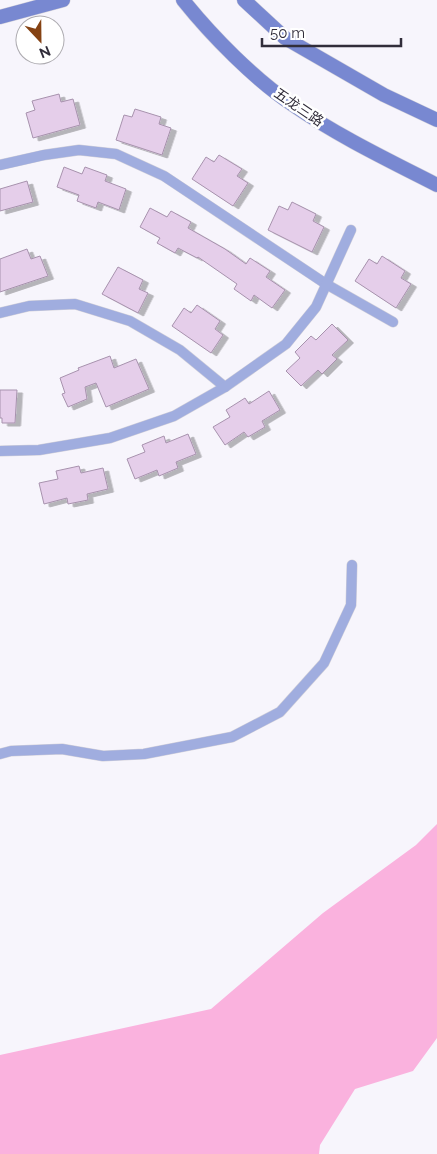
<svg xmlns="http://www.w3.org/2000/svg" width="437" height="1154" viewBox="0 0 437 1154" font-family="Raleway,'Noto Sans SC',sans-serif">
	<style>
		.green { fill: #fab2de }
		.building { fill: #e5ceea; stroke: #a792ad; filter: url(#shadow) }
		.lines { fill: none; stroke-linecap: round; stroke-linejoin: round }
		.service-casing { stroke: #d3d1d9; stroke-width: 11 }
		.secondary-casing { stroke: #d3d1d9; stroke-width: 15 }
		.service { stroke: #a0addf; stroke-width: 10 }
		.secondary { stroke: #7888d1; stroke-width: 14 }
		.labels { text-anchor: middle; dominant-baseline: central; stroke-width: 5; stroke-linejoin: round; paint-order: stroke }
		.street-label { font-size: 14px; fill: #312d3a; stroke: #fff }
	</style>
	<defs>
		<filter id="shadow"><feDropShadow dx="5.5" dy="3" stdDeviation="0" flood-color="#0004"/></filter>
	</defs>
	<rect width="100%" height="100%" fill="#f7f5fc"/>
	<!-- green -->
	<polygon class="green" points="437,824 437,1038 413,1071 355,1089 320,1145 319,1154 0,1154 0,1055 211,1009 323,913 416,845"/>
	<!-- building -->
	<g class="building">
		<polygon points="59,94 61,102 73,99 80,125 33,138 26,113 35,110 32,101"/>
		<polygon points="135,109 161,117 159,124 171,128 162,155 116,140 124,115 132,117"/>
		<polygon points="219,155 242,169 237,176 248,183 233,206 192,179 206,157 214,162"/>
		<polygon points="64,167 82,174 85,167 107,175 105,181 126,189 119,210 98,202 96,208 77,201 79,195 57,187"/>
		<polygon points="27,181 33,202 0,211 0,189"/>
		<polygon points="292,202 316,214 313,221 324,227 312,252 268,230 279,206 288,210"/>
		<polygon points="150,208 167,217 171,211 191,222 188,228 225,249 246,264 250,258 270,271 266,277 285,290 272,308 254,295 251,301 234,289 237,284 198,257 197,258 178,248 175,253 157,243 160,238 140,227"/>
		<polygon points="27,249 31,259 40,256 48,276 0,292 0,259"/>
		<polygon points="382,256 405,271 401,278 411,284 396,308 355,281 369,259 377,264"/>
		<polygon points="118,267 143,280 139,289 148,293 138,313 102,294"/>
		<polygon points="197,305 220,321 215,329 223,335 211,353 172,326 184,308 191,313"/>
		<polygon points="332,324 348,340 332,355 337,359 322,374 318,370 301,386 286,371 300,358 295,352 311,336 316,340"/>
		<polygon points="110,356 114,368 136,359 149,389 106,407 96,383 85,387 87,399 68,407 62,394 65,393 60,378 79,370 78,368"/>
		<polygon points="0,390 17,390 15,423 2,423 2,418 0,418"/>
		<polygon points="269,391 280,410 262,421 265,427 248,437 244,432 225,445 213,427 230,417 226,410 245,398 249,404"/>
		<polygon points="188,434 196,454 176,462 178,468 159,476 157,470 135,479 127,459 145,452 142,445 164,436 166,443"/>
		<polygon points="79,466 81,473 103,468 108,489 87,494 88,500 68,504 67,498 44,504 39,483 58,479 56,471"/>
	</g>
	<g class="lines">
		<!-- service casing -->
		<g class="service-casing">
			<g id="service">
				<polyline points="0,165 44,155 79,150 116,154 164,176 326,284 393,322"/>
				<polyline points="0,313 29,306 75,304 130,321 180,350 225,387"/>
				<polyline points="0,451 39,450 110,438 174,416 225,387 286,344 316,307 351,230"/>
				<polyline points="0,754 11,751 62,749 103,756 144,754 232,737 280,712 324,663 351,605 352,565"/>
			</g>
		</g>
		<!-- secondary casing -->
		<g class="secondary-casing">
			<g id="secondary">
				<path d="M183 0C211 35 255 80 293 105 338 136 388 160 437 185"/>
				<polyline points="244,0 285,38 384,95 437,120"/>
				<polyline points="0,17 63,0"/>
			</g>
		</g>
		<!-- service -->
		<use href="#service" class="service"/>
		<!-- secondary -->
		<use href="#secondary" class="secondary"/>
	</g>
	<g class="labels">
		<!-- street labels -->
		<g class="street-label">
			<text transform="translate(299 107) rotate(34)">五龙三路</text>
		</g>
	</g>
	<!-- north arrow -->
	<g transform="translate(40 40) rotate(158)"><circle r="24" fill="#ffffff" stroke="#adabb0"/>
	<path d="M0-4L9 19L0 12L-9 19Z" fill="#854213"/>
	<text y="-8" font-size="14" font-weight="bold" text-anchor="middle" fill="#312d3a">N</text>
	</g>
	<!-- scale -->
	<path d="M262 38v8h139v-8" fill="none" stroke="#312d3a" stroke-width="2.5"/>
	<text x="270" y="38" font-size="15" fill="#312d3a" stroke="#ffffff" stroke-width="4" paint-order="stroke">50 m</text>
</svg>
